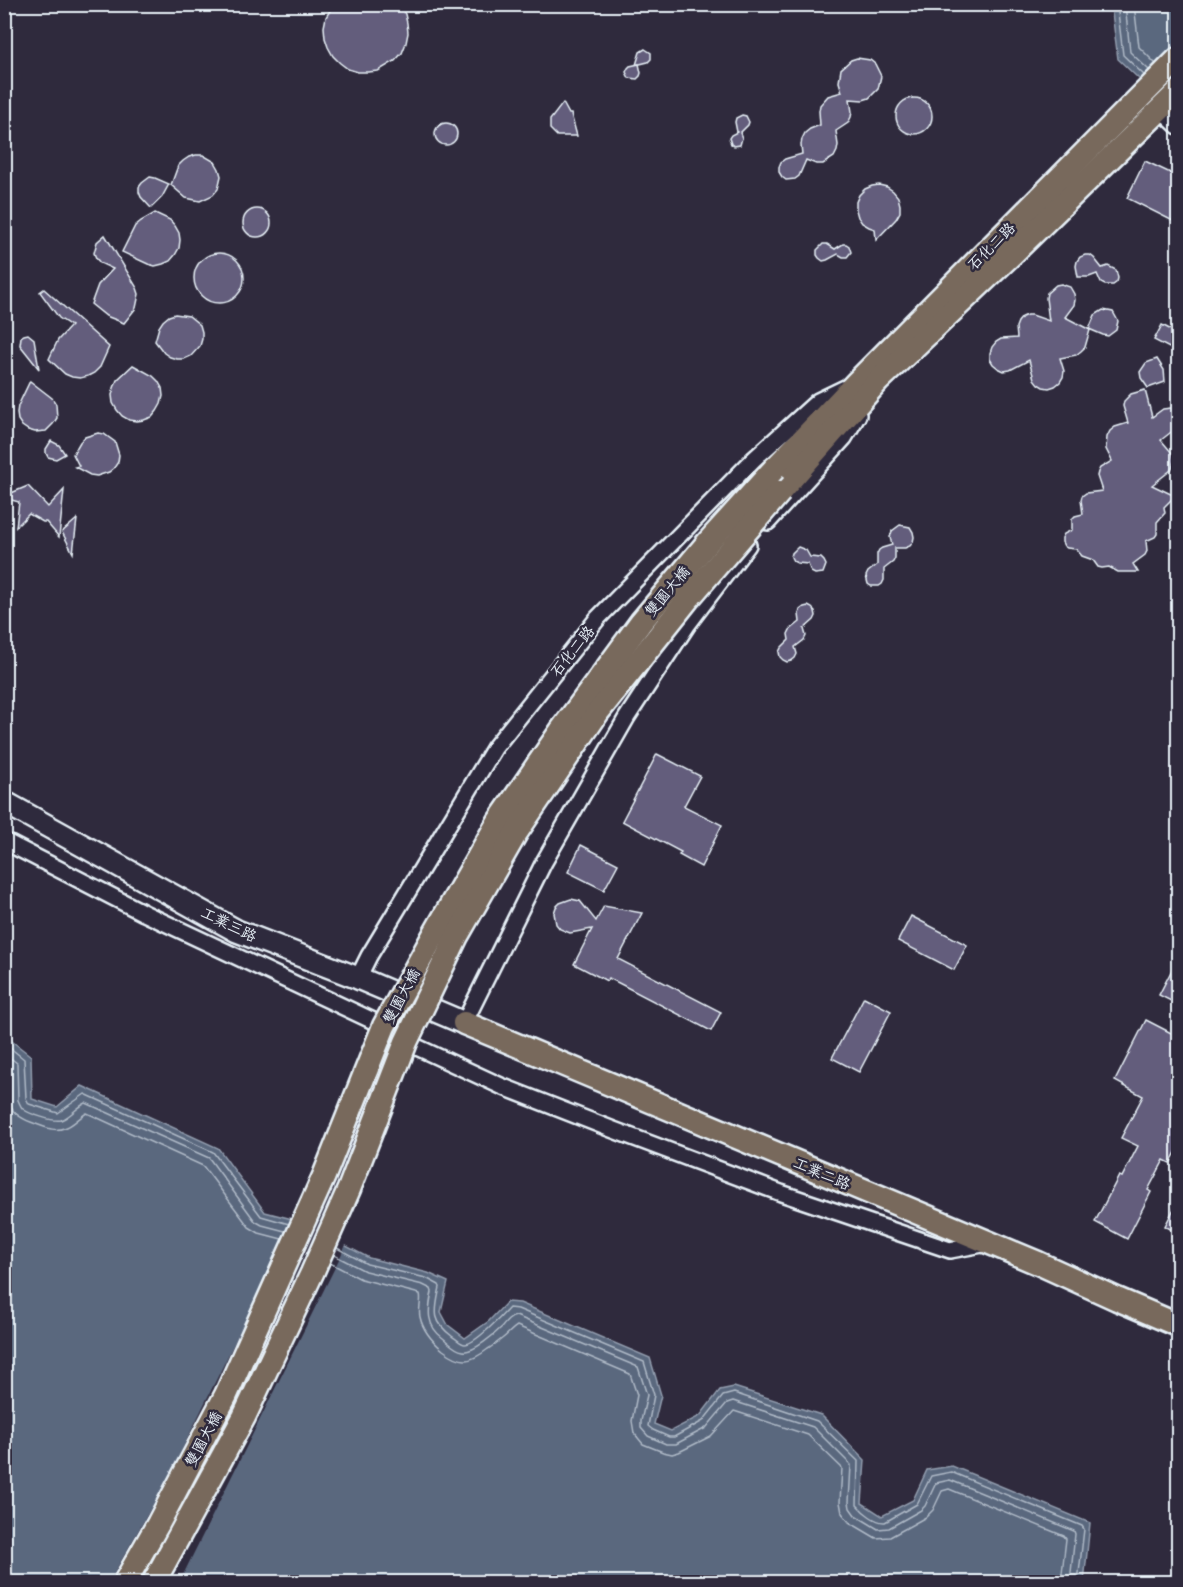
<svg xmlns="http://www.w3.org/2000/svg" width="1183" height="1587" viewBox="0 0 1183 1587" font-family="Delius,'LXGW WenKai TC',sans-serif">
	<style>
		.water { fill: #5a677e; stroke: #939eaf; stroke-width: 1.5 }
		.pier { fill: #2f2a3d }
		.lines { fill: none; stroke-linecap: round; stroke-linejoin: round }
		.shore { stroke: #afbac7; stroke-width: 1.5 }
		.building { fill: #635d7b; stroke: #e8f1f8; stroke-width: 1.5 }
		.street-casing { stroke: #e8f1f8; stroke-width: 20 }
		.secondary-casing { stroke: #e8f1f8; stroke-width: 26 }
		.primary-casing { stroke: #e8f1f8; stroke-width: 27 }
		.street { stroke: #2f2a3d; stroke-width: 15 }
		.secondary { stroke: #2f2a3d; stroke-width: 21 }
		.primary { stroke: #78695c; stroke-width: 22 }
		.primary-bridge-casing { stroke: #e8f1f8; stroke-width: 27; stroke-linecap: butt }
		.primary-bridge { stroke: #78695c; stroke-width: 22 }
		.labels { text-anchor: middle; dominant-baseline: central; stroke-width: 5; stroke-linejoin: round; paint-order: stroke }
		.street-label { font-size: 15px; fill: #e8f1f8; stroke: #2f2a3d }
	</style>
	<rect width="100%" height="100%" fill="#2f2a3d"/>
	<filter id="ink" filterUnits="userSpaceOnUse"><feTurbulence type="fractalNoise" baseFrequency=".0167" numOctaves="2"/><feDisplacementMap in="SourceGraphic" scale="12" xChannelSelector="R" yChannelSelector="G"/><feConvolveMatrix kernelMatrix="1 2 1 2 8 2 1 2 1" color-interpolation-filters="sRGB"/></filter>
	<g filter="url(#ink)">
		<!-- water -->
		<g class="water">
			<polygon points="1111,5 1178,5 1178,116 1118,59"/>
			<polygon points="4,1035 31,1056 32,1099 57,1107 82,1086 218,1148 265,1212 296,1220 369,1258 428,1273 448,1282 441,1312 448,1325 465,1338 489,1321 507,1302 520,1303 650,1358 661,1395 654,1424 671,1431 700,1416 720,1390 734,1387 821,1415 865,1460 862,1503 882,1516 913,1500 927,1470 952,1466 1090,1523 1084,1582 5,1582"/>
		</g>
		<!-- pier -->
		<polygon class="pier" points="293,1216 347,1243 183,1575 179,1582 109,1582 167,1480 274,1262"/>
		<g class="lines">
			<!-- shore -->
			<g class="shore">
				<polyline points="1117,4 1123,55 1144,75"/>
				<polyline points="1125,4 1130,52 1149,70"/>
				<polyline points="1134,4 1139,47 1156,64"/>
				<polyline points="4,1043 24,1059 26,1098 29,1104 58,1113 85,1094 213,1152 261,1216 289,1224"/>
				<path d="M4 1053 17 1063 18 1100C20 1104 20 1106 23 1109 29 1114 54 1122 61 1120 70 1117 77 1107 86 1103L209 1158 255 1221 262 1225 285 1231"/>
				<path d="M4 1064 8 1068C9 1099 2 1113 36 1124 45 1127 54 1132 64 1128 73 1126 79 1117 87 1113L203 1166 249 1227 259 1233 282 1239"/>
				<path d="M337 1248 367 1264 426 1278 439 1285 440 1287C435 1311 431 1321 453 1337 457 1339 461 1344 465 1344 475 1344 502 1316 509 1308L518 1309 644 1362 654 1395 648 1426 653 1430 669 1437H674L703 1421 723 1396 734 1393 817 1421 858 1461 857 1505C863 1512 876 1523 885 1522L917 1504 931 1476 951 1472 1082 1526 1084 1529 1078 1582"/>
				<path d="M334 1255 365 1271 423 1285 431 1289 432 1292C428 1310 426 1326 443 1338 449 1343 455 1350 463 1351 473 1353 495 1334 502 1327 506 1322 510 1317 516 1316L638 1367 647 1395 641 1421V1428L648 1436 666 1444H676L706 1428 727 1403 733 1401 813 1427 851 1465 849 1502 850 1508 855 1515 878 1529 889 1528 921 1510 925 1506 936 1483 950 1480 1074 1531 1075 1534 1070 1582"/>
				<path d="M330 1263 361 1279 420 1294C422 1301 418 1309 420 1317 423 1331 432 1341 443 1350 462 1364 470 1363 488 1349 493 1346 498 1342 503 1338 508 1334 512 1329 517 1326L630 1374 637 1395 632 1421 634 1433 643 1444 663 1452 672 1454 679 1452 711 1436 734 1411 808 1435 842 1468 840 1502 842 1513 849 1522 876 1538 890 1537 926 1517 933 1510 942 1491 949 1489 1064 1536 1066 1539 1061 1582"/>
			</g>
		</g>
		<!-- building -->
		<g class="building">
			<polygon points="334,4 399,4 405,14 407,23 408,33 406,43 402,53 395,61 378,71 368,72 358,72 348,69 340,63 333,56 328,47 325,38 324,27 326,17"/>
			<polygon points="645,49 651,53 651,59 648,62 636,65 640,52"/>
			<polygon points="857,58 870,60 875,64 881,76 878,89 869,98 863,100 850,99 852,112 851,117 848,123 836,131 838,145 837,151 834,157 823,164 816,164 806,160 799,176 795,179 786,180 782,177 779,172 779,167 781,162 785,159 802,154 801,145 802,139 805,133 810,129 820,125 819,111 820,105 828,96 842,92 839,82 841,69 851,60"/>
			<polygon points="639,64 641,73 640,76 637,79 629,78 626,72 628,68 630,66"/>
			<circle cx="914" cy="116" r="18"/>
			<polygon points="563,103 569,114 571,114 577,136 557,136 550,129 550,120"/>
			<polygon points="742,115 746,116 749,122 748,125 740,133 742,138 740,145 734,146 731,144 729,138 731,135 737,132 735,122 736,118"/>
			<circle cx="446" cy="134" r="11"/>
			<polygon points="196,155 203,155 215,162 219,169 221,176 218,189 213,195 200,201 186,198 171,185 178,166 183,161 189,157"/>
			<polygon points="1145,161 1179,177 1179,224 1127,198"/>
			<polygon points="150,177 155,178 169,184 162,197 151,208 141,197 139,192 139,187 142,183"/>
			<polygon points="879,185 887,187 893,191 898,197 900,205 900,212 896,219 876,240 875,229 869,227 862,223 858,217 856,210 856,202 859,195 865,189 872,186"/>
			<circle cx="257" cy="223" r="14"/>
			<polygon points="155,213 170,220 175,226 179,233 180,240 179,248 175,255 170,261 163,264 155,266 148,264 122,252 135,226 141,221"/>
			<polygon points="105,235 137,288 139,294 136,308 124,323 106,316 91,304 98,285 113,269 100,263 96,258 94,253 97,242"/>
			<polygon points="823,244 827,244 835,249 843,244 846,244 849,246 851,252 847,257 843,257 838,254 827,260 823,261 819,258 817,255 817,250"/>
			<circle cx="219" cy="278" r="25"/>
			<polygon points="1085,255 1090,255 1094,258 1102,268 1108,266 1116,270 1118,278 1117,282 1113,285 1105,285 1101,283 1097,274 1089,277 1078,277 1076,266 1077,261 1080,257"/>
			<polygon points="1061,284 1070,287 1074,294 1075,300 1074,305 1065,317 1090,330 1085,347 1081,351 1076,355 1060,358 1064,371 1063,377 1060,382 1055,386 1049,388 1043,387 1038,384 1034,379 1029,360 1010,370 1004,371 998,368 993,364 990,359 990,353 992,347 996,342 1001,339 1017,338 1016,327 1018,322 1022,317 1027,315 1032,315 1049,321 1046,298 1047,293 1056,285"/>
			<polygon points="44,289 109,347 100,367 94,373 88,376 80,378 72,377 65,374 49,359 58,340 71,326 59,318 40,292"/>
			<polygon points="1103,310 1113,312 1118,321 1116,330 1108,336 1103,335 1089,329 1095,315"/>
			<polygon points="175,314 189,316 200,325 202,332 202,339 200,346 191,356 184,359 177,359 170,357 164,353 155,341 159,327 163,321 169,316"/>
			<polygon points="1162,325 1179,334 1179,353 1154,340"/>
			<polygon points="28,334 34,339 39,369 20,345 21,337 24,335"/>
			<polygon points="1157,359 1164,370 1165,382 1148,388 1141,378 1140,372 1146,363"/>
			<polygon points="133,365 153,376 158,381 162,388 163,396 161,404 157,411 152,417 144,420 137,421 129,420 122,416 117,410 113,403 112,395 114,388 117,380"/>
			<polygon points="30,381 52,398 56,404 57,418 53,424 46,431 35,432 28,430 22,426 18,420 17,413 18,406"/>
			<polygon points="1145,390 1152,417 1163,409 1179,407 1179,426 1161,440 1173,454 1174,460 1173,465 1171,470 1152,485 1175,496 1164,507 1165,513 1157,522 1157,534 1155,537 1146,541 1147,551 1145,555 1133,564 1138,572 1118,572 1109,567 1102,568 1098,567 1093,560 1082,556 1076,549 1067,548 1064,546 1062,542 1062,538 1064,534 1072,530 1072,519 1075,516 1083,514 1081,500 1082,496 1086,493 1102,491 1097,476 1098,472 1100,468 1112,461 1106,449 1107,437 1110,431 1115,427 1128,423 1123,406 1124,401 1131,394"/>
			<polygon points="98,433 104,434 115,442 119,455 118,462 114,468 109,472 97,476 90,475 75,467 79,466 73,454 80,442 85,437"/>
			<polygon points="51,441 59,445 65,454 56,459 48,457 46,453 46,449"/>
			<polygon points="28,486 48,507 64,490 59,537 46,522 43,522 29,514 16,527 19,502 4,498 4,496"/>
			<polygon points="77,519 73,553 62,532"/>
			<polygon points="900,525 910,527 913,532 914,537 913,542 910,546 905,548 895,548 895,558 893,562 884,569 884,580 882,584 879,586 871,586 868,584 866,576 868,572 877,565 877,554 879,550 882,548 892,545 890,537 892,531"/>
			<polygon points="798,547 806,550 810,557 821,558 824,561 826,565 823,573 815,574 811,572 808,564 797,563 793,561 791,557 792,553"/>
			<polygon points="808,606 812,608 815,611 816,616 814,620 804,629 806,636 804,640 795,647 797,654 795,658 791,661 787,662 783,660 780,657 779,652 781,648 789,640 788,634 790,630 800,622 799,614 800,610 804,607"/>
			<polygon points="657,754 700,776 684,806 722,825 701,867 679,855 681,852 622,821"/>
			<polygon points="581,845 618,864 604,890 568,872"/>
			<polygon points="571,899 580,901 596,921 604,906 642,913 618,959 721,1012 711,1031 609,978 607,981 574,964 592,929 570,933 560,929 556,924 554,913 556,907 560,903"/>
			<polygon points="911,916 967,945 954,970 898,941"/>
			<polygon points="1179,956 1179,1005 1159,995"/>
			<polygon points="864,997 891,1011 859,1072 832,1058"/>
			<polygon points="1146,1020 1179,1037 1179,1147 1170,1163 1164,1160 1148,1190 1151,1192 1127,1239 1095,1222 1119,1176 1122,1177 1138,1146 1121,1138 1143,1096 1115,1081"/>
			<polygon points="1179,1199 1179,1234 1165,1226"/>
		</g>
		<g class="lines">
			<!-- street casing -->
			<g class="street-casing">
				<g id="street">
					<polyline points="1161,110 1178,126"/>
					<polyline points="768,522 844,438 858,415"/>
					<polyline points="4,841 144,913 384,1026"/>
					<polyline points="358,978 369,956 495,747 598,618 753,460 818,401 845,388"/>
					<polyline points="464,1023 544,862 627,717 688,624 748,545"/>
					<polyline points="406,1042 501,1086 611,1129 781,1193 950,1250 988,1243"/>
				</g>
			</g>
			<!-- secondary casing -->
			<g class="secondary-casing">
				<polyline id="secondary" points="4,802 237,931 358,978 464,1023"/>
			</g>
			<!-- primary casing -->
			<g class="primary-casing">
				<g id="primary">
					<polyline points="775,468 856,383 1178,59"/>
					<polyline points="780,492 878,381 1012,254 1178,92"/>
					<polyline points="464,1023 1038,1263 1117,1299 1178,1325"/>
				</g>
			</g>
			<!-- street -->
			<use href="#street" class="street"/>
			<!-- secondary -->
			<use href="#secondary" class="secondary"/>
			<!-- primary -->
			<use href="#primary" class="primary"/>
			<!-- primary-bridge casing -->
			<g class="primary-bridge-casing">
				<g id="primary-bridge">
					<polyline points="125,1582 158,1524 226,1395 324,1176 384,1026 435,933 499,821 563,728 641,622 709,541 775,468"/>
					<polyline points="154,1582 244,1417 312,1273 349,1189 406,1042 457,936 516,833 598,712 688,599 780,492"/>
				</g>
			</g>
			<!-- primary-bridge -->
			<use href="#primary-bridge" class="primary-bridge"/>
		</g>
	</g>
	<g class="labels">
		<!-- street labels -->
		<g class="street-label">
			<text transform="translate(991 246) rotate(-45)">石化二路</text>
			<text transform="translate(667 591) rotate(-50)">雙園大橋</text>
			<text transform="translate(572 651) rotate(-51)">石化二路</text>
			<text transform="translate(229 924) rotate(26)">工業三路</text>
			<text transform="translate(401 996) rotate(-62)">雙園大橋</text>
			<text transform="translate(822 1173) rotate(23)">工業二路</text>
			<text transform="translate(203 1439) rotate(-62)">雙園大橋</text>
		</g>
	</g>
	<!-- margin -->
	<rect width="1183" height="1587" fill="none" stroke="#2f2a3d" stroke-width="24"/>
	<rect x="12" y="12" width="1159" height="1563" fill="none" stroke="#e8f1f8" stroke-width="2" filter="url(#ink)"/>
</svg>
